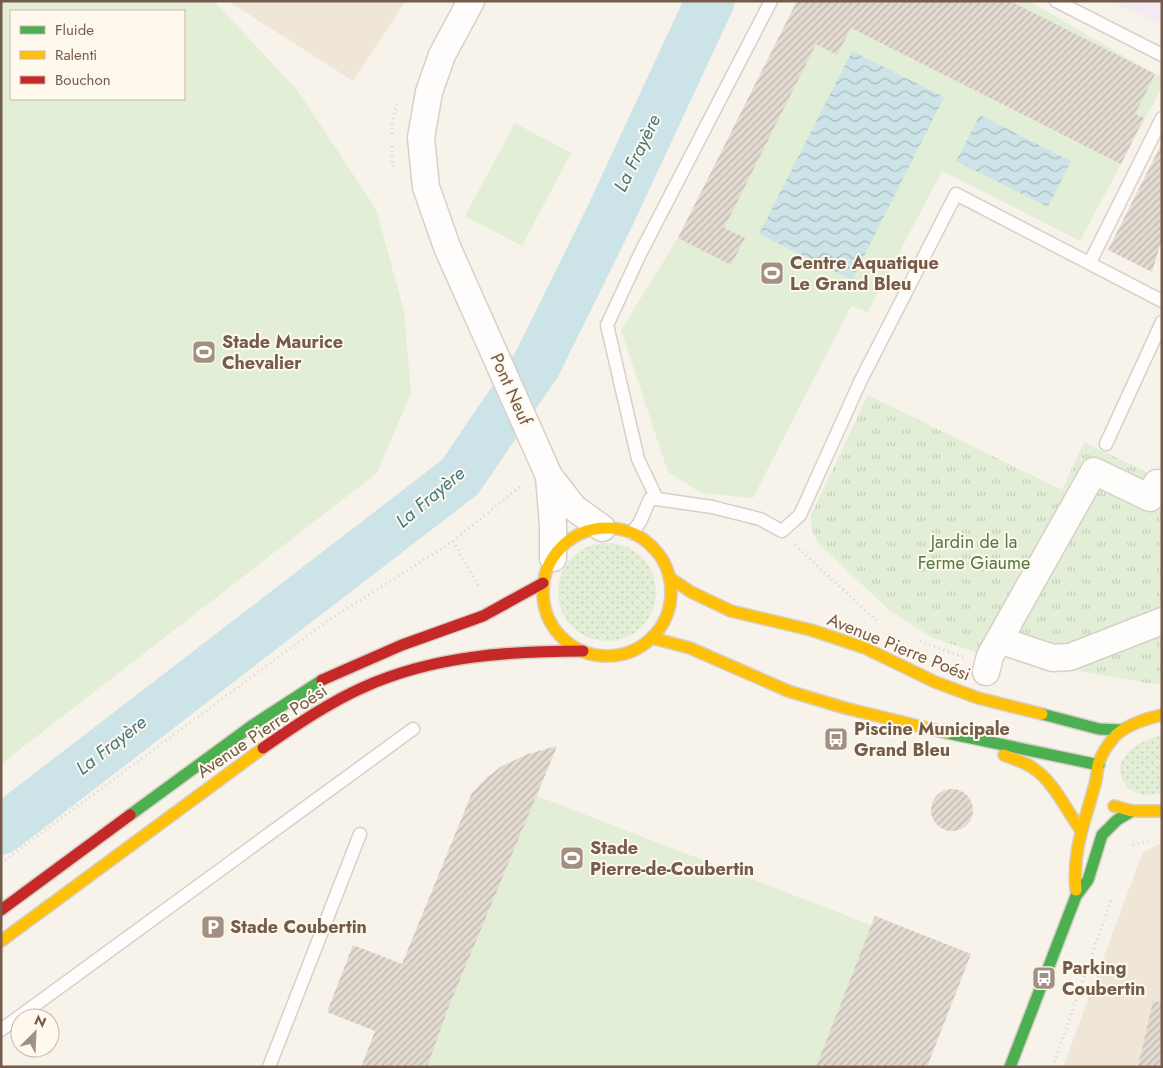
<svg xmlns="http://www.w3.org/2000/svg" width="1163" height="1068" viewBox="0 0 1163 1068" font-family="Jost,sans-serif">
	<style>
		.residential { fill: #f0e6d8 }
		.education { fill: #f4eaf2 }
		.grass { fill: url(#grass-dots) }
		.park { fill: url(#park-tufts) }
		.pitch { fill: #e3eed6; fill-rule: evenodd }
		.water { fill: url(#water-waves) }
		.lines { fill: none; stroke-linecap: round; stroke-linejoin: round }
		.river { stroke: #cce4e7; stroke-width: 49 }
		.building { fill: url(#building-hatch) }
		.lane-casing { stroke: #d6d0c9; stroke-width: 15 }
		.street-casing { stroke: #d6d0c9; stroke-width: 29 }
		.fast-casing { stroke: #d6cfc7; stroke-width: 14 }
		.slow-casing { stroke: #d6cfc7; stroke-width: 14 }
		.jam-casing { stroke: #d6cfc7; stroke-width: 14 }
		.path { stroke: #d9d2ce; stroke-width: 3; stroke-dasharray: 1 4; stroke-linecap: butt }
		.lane { stroke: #fefdfc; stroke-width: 12 }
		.street { stroke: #fefdfc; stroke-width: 26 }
		.fast { stroke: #4caf50; stroke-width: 11 }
		.slow { stroke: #ffc107; stroke-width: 11 }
		.jam { stroke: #c62828; stroke-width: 11 }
		.labels { text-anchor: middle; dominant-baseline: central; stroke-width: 4; stroke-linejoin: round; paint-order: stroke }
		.poi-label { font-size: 18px; font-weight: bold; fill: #745b4b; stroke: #fff8ec; text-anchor: start }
		.street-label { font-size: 18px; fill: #745b4b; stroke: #fff8ec }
		.park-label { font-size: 18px; fill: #527943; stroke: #fff8ec }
		.water-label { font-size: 19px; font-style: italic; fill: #457a87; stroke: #fff8ec }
	</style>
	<defs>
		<pattern id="grass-dots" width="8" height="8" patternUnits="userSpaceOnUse" patternTransform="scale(1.25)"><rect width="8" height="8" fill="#e3eed6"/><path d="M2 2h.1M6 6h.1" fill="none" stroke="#c6ceb9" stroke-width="1.8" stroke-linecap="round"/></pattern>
		<pattern id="park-tufts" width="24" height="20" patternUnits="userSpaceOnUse" patternTransform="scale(1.25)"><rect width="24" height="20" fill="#e3eed6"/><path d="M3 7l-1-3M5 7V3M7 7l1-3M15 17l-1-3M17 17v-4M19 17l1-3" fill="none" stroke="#c6ceb9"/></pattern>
		<pattern id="water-waves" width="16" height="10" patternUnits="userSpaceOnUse" patternTransform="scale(1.25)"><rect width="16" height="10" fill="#cce4e7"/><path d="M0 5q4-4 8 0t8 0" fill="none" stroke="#aabcbd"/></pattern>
		<pattern id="building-hatch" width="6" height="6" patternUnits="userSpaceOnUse" patternTransform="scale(1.25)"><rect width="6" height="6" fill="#e3dbd2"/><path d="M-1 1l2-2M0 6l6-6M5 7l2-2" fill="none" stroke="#bdb5ac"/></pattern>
	</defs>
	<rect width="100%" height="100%" fill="#f7f3eb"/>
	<!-- residential -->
	<g class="residential">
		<polygon points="228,1 406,1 353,81"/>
		<polygon points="1162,842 1162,1067 1063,1067 1142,854"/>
	</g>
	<!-- education -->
	<polygon class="education" points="1110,1 1162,1 1162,25"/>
	<!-- grass -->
	<g class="grass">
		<circle cx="607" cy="592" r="49"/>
		<path d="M1162 735V794C1144 796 1126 795 1121 775 1120 769 1120 764 1123 759 1130 746 1148 739 1162 735Z"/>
	</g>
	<!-- park -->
	<polygon class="park" points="868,395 1062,490 1084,442 1153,475 1162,485 1162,684 1153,684 982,654 933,638 890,611 817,542 812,530 811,515"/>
	<!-- pitch -->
	<g class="pitch">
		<path d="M1 1H214L298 91 376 209 404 311 411 393 377 473 1 764ZM184 11V99H11V11Z"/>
		<polygon points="797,1 1029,1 1155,74 1162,76 1162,87 1080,241 942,171 868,312 851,306 753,498 701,493 668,472 621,330 678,238"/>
		<polygon points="515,123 571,153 522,246 465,216"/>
		<path d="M540 751 555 752 537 796 871 925 875 916 971 954 927 1067H361L472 793C492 772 512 758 540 751Z"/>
	</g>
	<!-- water -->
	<g class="water">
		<polygon points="852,51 944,97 852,280 759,234"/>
		<polygon points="980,115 1071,161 1048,207 956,161"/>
	</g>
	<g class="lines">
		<!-- river -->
		<polyline class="river" points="1,830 460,477 537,364 610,216 710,1"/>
	</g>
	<!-- building -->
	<g class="building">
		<polygon points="797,1 1010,1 1155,74 1135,114 1144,118 1121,164 851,28 837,55 816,44 724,228 745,238 731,265 678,238"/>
		<polygon points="1162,143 1162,239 1152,272 1108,250"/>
		<polygon points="557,746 449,1006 427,1067 361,1067 375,1031 327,1012 353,945 402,964 472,793 486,778 502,766 528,754"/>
		<circle cx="952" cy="810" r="21"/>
		<polygon points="875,916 971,954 927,1067 816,1067"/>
		<polygon points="1153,1001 1162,1002 1162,1067 1138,1067"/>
	</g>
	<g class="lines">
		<!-- lane casing -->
		<g class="lane-casing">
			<g id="lane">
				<polyline points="1056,1 1162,55"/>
				<polyline points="1090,262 1162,118"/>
				<polyline points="1106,444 1162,322"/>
				<polyline points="657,499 638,459 607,325 640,254 771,1"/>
				<polyline points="632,533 640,522 650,499 657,499 712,507 760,519 782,531 800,515 860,382 956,194 1162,301"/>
				<polyline points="1,1030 413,729"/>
				<polyline points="269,1067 360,834"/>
			</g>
		</g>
		<!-- street casing -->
		<g class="street-casing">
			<g id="street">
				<polyline points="471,1 442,55 429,92 421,138 426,187 447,247 549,476 574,508 602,528"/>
				<polyline points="549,476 553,526 553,558"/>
				<polyline points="999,640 1053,658 1070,657 1162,621"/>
				<polyline points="986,672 990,656 1094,471 1150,498 1157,483"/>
			</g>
		</g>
		<!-- fast casing -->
		<g class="fast-casing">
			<g id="fast">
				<polyline points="1042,714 1099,729 1121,730"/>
				<polyline points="947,733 1099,765"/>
				<polyline points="130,815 253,725 322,680"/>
				<polyline points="1010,1067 1076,896 1088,880 1102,835 1117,820 1132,811"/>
			</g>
		</g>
		<!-- slow casing -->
		<g class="slow-casing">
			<g id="slow">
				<circle cx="607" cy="592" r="64"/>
				<polyline points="670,578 691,592 731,611 811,630 865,648 935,682 978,698 1042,714"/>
				<polyline points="652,638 690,648 788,691 845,708 947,733"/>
				<path d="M1004 755C1013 759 1025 762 1033 768 1054 782 1065 808 1080 829"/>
				<polyline points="1114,806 1132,811 1162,811"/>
				<path d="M1076 890C1072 850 1085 822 1095 784 1097 778 1097 771 1098 765 1101 754 1109 743 1116 735 1127 725 1147 718 1162 715"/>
				<polyline points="1,941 263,748"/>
			</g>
		</g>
		<!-- jam casing -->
		<g class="jam-casing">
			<g id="jam">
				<polyline points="322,680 402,645 483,616 543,583"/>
				<path d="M263 748C295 726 328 703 364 687 433 656 508 651 583 651"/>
				<polyline points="1,910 130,815"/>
			</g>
		</g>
		<!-- path -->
		<g class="path">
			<polyline points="392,134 392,121 397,104"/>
			<polyline points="392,146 392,162 395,169"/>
			<polyline points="453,541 479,587"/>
			<polyline points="795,545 878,622"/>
			<polyline points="920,641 963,657"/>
			<polyline points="1133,845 1152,840"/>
			<polyline points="1,863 323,624 453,541 522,485"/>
			<polyline points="1053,1067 1112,897"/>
		</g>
		<!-- lane -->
		<use href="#lane" class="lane"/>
		<!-- street -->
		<use href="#street" class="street"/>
		<!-- fast -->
		<use href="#fast" class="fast"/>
		<!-- slow -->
		<use href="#slow" class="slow"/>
		<!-- jam -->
		<use href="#jam" class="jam"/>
	</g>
	<!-- icons -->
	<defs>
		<g id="stadium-square" transform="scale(1.25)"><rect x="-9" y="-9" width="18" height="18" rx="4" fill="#a29083" stroke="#fff8ec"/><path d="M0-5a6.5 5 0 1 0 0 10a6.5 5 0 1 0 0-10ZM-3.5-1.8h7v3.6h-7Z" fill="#fff"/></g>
		<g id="bus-square" transform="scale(1.25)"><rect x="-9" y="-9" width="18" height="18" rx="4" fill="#a29083" stroke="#fff8ec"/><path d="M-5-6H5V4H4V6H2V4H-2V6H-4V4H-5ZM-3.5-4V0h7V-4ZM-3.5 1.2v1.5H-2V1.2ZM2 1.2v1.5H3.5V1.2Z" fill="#fff"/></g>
		<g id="parking-square" transform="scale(1.25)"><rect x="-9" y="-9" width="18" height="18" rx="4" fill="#a29083" stroke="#fff8ec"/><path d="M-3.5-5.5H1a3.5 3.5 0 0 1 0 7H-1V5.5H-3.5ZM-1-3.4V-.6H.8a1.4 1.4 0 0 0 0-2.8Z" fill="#fff"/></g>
	</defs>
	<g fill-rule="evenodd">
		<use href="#stadium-square" x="772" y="273"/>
		<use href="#stadium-square" x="204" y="352"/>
		<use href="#bus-square" x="836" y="739"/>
		<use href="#stadium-square" x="572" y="858"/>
		<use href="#parking-square" x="213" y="927"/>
		<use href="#bus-square" x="1044" y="978"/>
	</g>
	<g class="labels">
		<!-- poi labels -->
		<g class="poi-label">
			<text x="790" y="263">Centre Aquatique<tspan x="790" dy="21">Le Grand Bleu</tspan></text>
			<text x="222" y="342">Stade Maurice<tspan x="222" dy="21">Chevalier</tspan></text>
			<text x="854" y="729">Piscine Municipale<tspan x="854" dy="21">Grand Bleu</tspan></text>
			<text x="590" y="848">Stade<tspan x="590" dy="21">Pierre-de-Coubertin</tspan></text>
			<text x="230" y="927">Stade Coubertin</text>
			<text x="1062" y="968">Parking<tspan x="1062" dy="21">Coubertin</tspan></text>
		</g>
		<!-- street labels -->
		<g class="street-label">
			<text transform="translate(511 389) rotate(66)">Pont Neuf</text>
			<text transform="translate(899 647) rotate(22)">Avenue Pierre Poési</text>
			<text transform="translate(262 731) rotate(-34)">Avenue Pierre Poési</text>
		</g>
		<!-- park labels -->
		<g class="park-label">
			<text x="974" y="542">Jardin de la<tspan x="974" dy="21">Ferme Giaume</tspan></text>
		</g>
		<!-- water labels -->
		<g class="water-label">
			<text transform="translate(637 153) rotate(-64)">La Frayère</text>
			<text transform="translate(430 497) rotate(-40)">La Frayère</text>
			<text transform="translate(111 745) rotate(-38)">La Frayère</text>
		</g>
	</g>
	<!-- border -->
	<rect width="1163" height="1068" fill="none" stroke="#745b4b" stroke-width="5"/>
	<!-- legend -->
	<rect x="10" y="10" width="175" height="90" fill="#fff8ec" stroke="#c7b9ac"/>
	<rect x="20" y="26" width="25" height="8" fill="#4caf50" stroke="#c7b9ac"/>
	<text x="55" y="35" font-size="15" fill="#745b4b">Fluide</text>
	<rect x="20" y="51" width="25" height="8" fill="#ffc107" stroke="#c7b9ac"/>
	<text x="55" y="60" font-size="15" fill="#745b4b">Ralenti</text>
	<rect x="20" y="76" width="25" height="8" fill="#c62828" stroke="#c7b9ac"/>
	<text x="55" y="85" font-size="15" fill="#745b4b">Bouchon</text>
	<!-- north arrow -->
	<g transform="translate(35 1033) rotate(24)"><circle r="24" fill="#fff8ec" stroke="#c7b9ac"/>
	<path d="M0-4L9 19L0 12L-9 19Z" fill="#a29083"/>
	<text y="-8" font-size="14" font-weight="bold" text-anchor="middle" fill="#745b4b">N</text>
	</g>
</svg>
